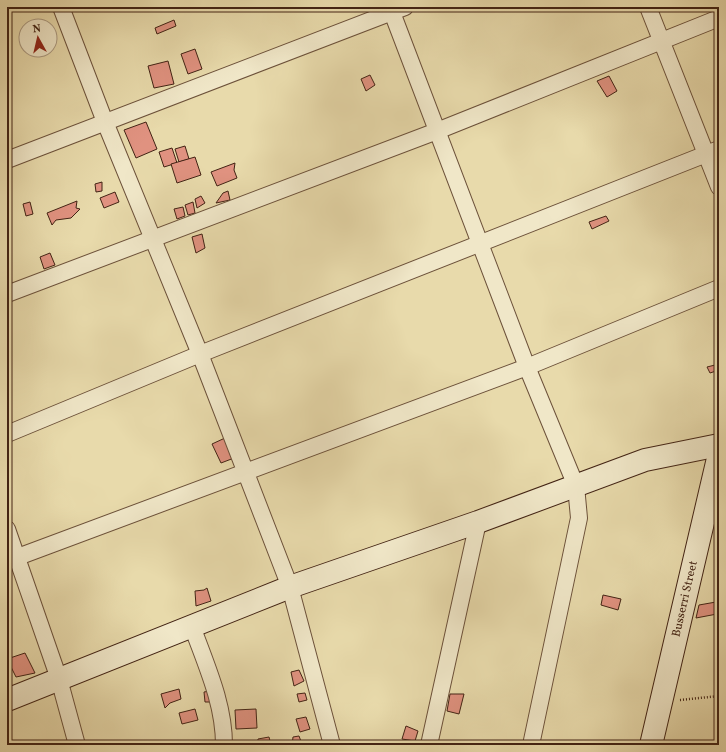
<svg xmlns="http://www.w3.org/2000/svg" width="726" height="752" viewBox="0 0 726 752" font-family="Vollkorn,serif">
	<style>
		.building { fill: #e09280; stroke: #422314 }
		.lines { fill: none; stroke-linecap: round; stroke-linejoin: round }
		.street-casing { stroke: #6c513a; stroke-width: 18 }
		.secondary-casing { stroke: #422314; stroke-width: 24 }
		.path { stroke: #422314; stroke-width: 2.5; stroke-dasharray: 1 2; stroke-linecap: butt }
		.street { stroke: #f0e7c8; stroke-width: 16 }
		.secondary { stroke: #f0e7c8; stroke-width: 22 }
		.labels { text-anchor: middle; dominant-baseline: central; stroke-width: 3.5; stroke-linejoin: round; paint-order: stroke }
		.street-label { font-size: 12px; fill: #422314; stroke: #f0e7c8 }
	</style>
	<rect width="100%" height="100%" fill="#e8daab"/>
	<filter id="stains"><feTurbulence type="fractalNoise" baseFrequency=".005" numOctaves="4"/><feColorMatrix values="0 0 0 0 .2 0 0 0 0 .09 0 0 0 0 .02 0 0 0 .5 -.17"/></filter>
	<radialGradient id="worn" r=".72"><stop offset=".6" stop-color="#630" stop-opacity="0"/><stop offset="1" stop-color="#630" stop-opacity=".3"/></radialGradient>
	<!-- building -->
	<g class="building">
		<polygon points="174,20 176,26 157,34 155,28"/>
		<polygon points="195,49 202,69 188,74 181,54"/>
		<polygon points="168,61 174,84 154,88 148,66"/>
		<polygon points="370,75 375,85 366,91 361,79"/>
		<polygon points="609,76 617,91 607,97 597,81"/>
		<polygon points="146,122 157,149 136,158 124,130"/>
		<polygon points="185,146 189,159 179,162 175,149"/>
		<polygon points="172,148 177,163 164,167 159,152"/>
		<polygon points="195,157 201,175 177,183 171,164"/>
		<polygon points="235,163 234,170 237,178 217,186 211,172"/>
		<polygon points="102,182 102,191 96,192 95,184"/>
		<polygon points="228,191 230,200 216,203 223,193"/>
		<polygon points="115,192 119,202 104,208 100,198"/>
		<polygon points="201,196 205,203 197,208 195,199"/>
		<polygon points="77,201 76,208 80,209 71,218 56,220 52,225 47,213"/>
		<polygon points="30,202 33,214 26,216 23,204"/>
		<polygon points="193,202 195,213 188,215 185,205"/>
		<polygon points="183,207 185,216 177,219 174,209"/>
		<polygon points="606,216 609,221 592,229 589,222"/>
		<polygon points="202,234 205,248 196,253 192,237"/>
		<polygon points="50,253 55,265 44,269 40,257"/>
		<polygon points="719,364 719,370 710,373 707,367"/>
		<polygon points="225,438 234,458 221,463 212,444"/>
		<polygon points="207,588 211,601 196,606 195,591 204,590"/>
		<polygon points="603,595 621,599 618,610 601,605"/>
		<polygon points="716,602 717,614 696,618 699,605"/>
		<polygon points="25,653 35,673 16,677 7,659"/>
		<polygon points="299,670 304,681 294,686 291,672"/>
		<polygon points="179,689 181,699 170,703 165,708 161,694"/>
		<polygon points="210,691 212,702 205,702 204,692"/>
		<polygon points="305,693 307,700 299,702 297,694"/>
		<polygon points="450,694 464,694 459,714 447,711"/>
		<polygon points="195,709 198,720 182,724 179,713"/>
		<polygon points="256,709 257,728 236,729 235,710"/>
		<polygon points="306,717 310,729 300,732 296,719"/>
		<polygon points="406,726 418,731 415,741 402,739"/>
		<polygon points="299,736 302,744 292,745 293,737"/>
		<polygon points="269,737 271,745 257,745 258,739"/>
	</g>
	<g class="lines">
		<!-- street casing -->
		<g class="street-casing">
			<g id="street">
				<polyline points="61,7 105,122 200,354 290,587 332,745"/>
				<polyline points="390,7 527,367 576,486 579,518 531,745"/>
				<polyline points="648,7 719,187"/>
				<polyline points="7,160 405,7"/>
				<polyline points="7,294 437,131 719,18"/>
				<polyline points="7,434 200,354 719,149"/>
				<polyline points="7,529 59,679 77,745"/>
				<polyline points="7,561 527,367 719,288"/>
				<path d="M192 626C206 665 224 703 224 745"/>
				<polyline points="429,745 478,522"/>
			</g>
		</g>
		<!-- secondary casing -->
		<g class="secondary-casing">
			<g id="secondary">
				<polyline points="7,700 290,587 478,522 645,460 719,445"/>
				<path id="s1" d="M651 745 719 454"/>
			</g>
		</g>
		<!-- path -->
		<polyline class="path" points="680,700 719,696"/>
		<!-- street -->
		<use href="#street" class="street"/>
		<!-- secondary -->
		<use href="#secondary" class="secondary"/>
	</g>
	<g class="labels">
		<!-- street labels -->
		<g class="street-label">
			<text stroke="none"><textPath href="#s1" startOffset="150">Busserri Street</textPath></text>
		</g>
	</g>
	<!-- margin -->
	<rect width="726" height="752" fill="none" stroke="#e8daab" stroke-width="24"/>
	<rect x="8" y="8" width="710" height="736" fill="none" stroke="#422314" stroke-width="2"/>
	<rect x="12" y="12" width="702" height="728" fill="none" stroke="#422314"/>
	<!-- north arrow -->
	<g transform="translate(38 38) rotate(352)"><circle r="19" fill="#f0e7c8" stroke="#aa9980"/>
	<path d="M0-3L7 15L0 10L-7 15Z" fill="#8f2418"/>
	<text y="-6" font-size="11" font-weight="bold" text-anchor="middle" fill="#422314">N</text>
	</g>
	<rect width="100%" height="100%" filter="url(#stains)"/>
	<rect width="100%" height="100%" fill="url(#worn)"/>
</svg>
